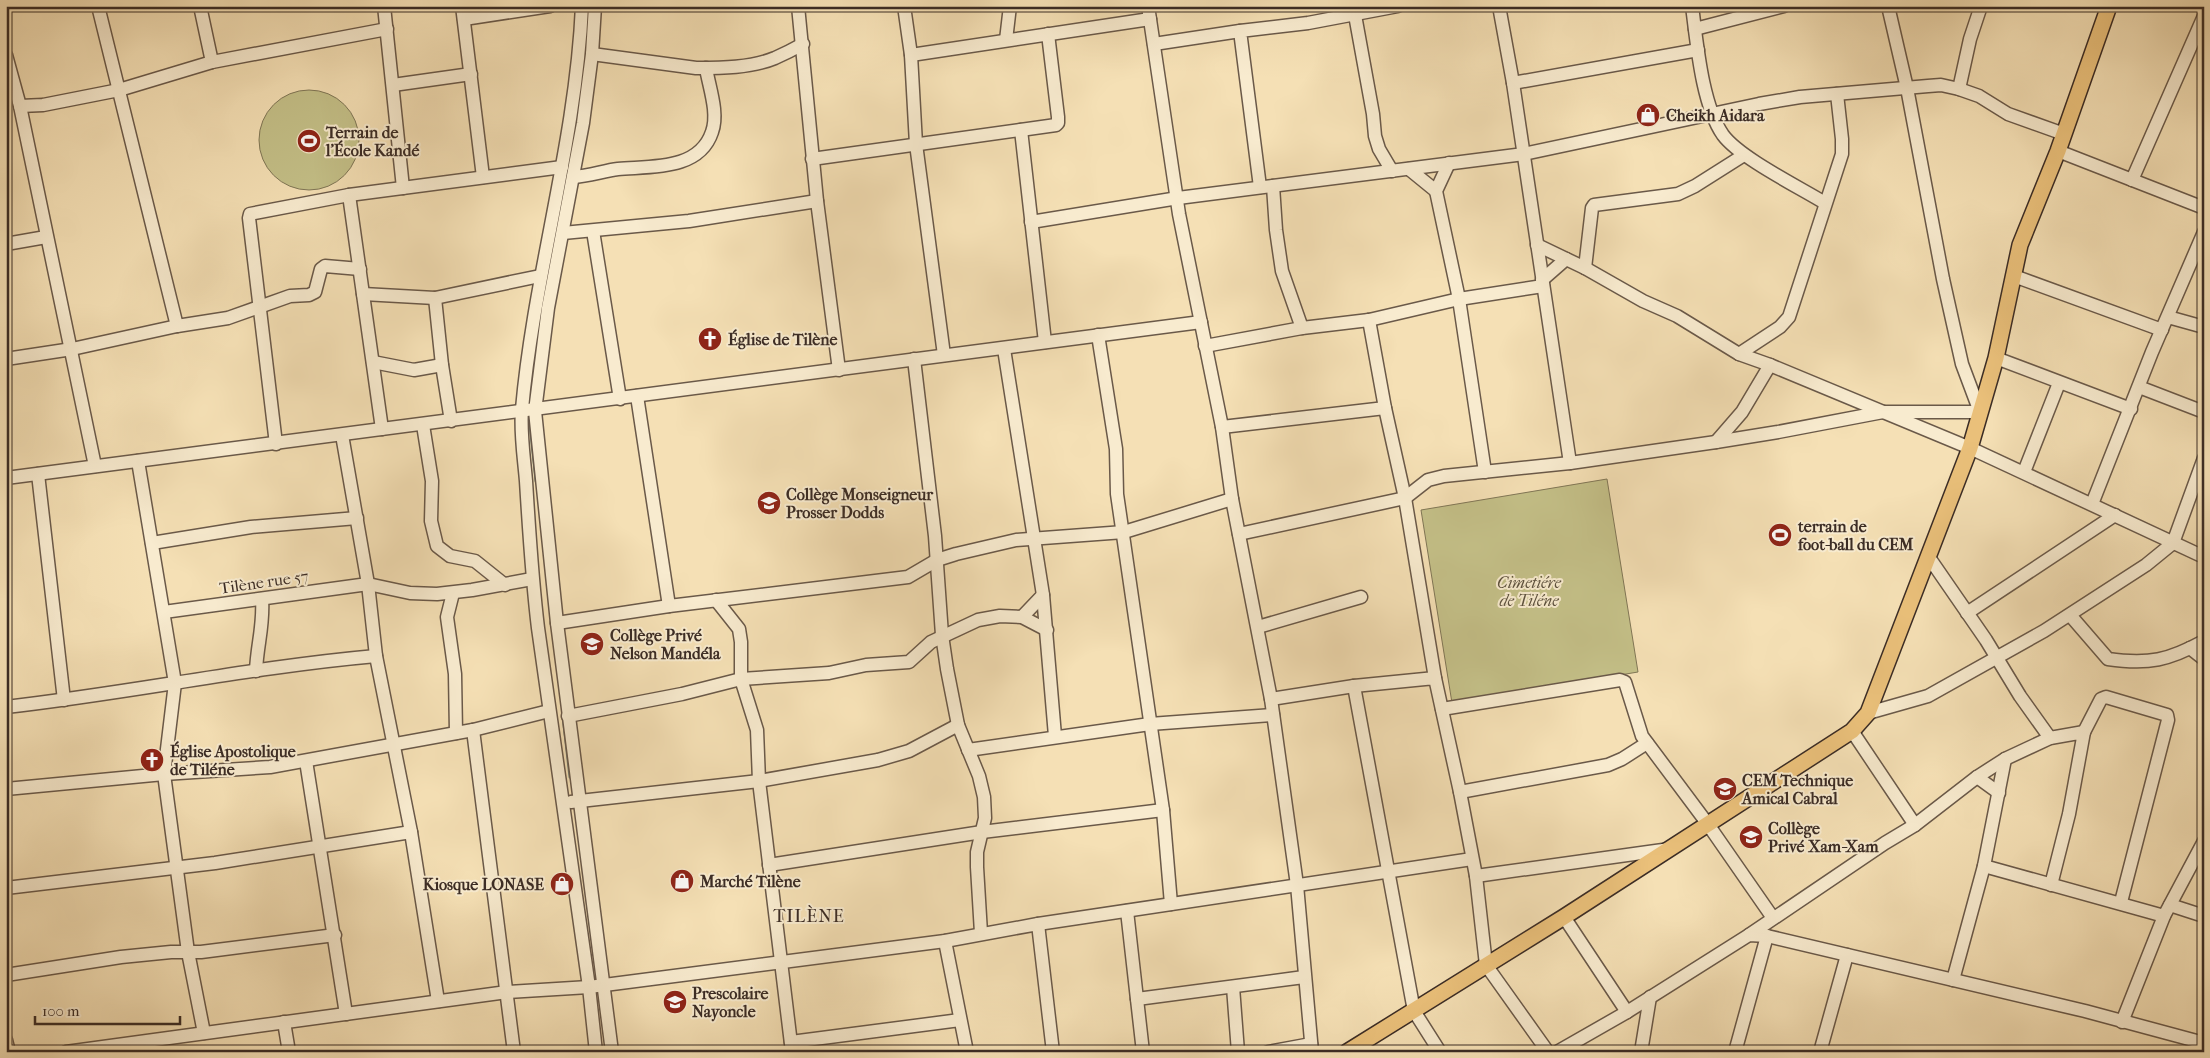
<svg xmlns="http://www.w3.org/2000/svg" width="2210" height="1058" viewBox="0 0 2210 1058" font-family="'IM FELL French Canon',serif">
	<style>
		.green { fill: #c4c088; stroke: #807656 }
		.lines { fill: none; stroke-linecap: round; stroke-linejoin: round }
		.stream { stroke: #758377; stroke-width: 3 }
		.minor-casing { stroke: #6a5949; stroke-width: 15 }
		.major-casing { stroke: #3b2c25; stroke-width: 18 }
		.minor { stroke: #f8ebcf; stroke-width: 12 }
		.major { stroke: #eac07a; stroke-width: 15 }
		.labels { text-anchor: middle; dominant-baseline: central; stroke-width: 4; stroke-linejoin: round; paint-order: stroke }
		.poi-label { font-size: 16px; font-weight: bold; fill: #3b2c25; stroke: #f8ebcf; text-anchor: start }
		.street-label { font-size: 16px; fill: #3b2c25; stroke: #f8ebcf }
		.park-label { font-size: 16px; font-style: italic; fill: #5d513e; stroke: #f8ebcf }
		.neighbourhood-label { font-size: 18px; letter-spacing: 1px; fill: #3b2c25; stroke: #f8ebcf }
	</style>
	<rect width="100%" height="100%" fill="#f5e0b5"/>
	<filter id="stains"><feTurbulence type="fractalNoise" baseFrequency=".004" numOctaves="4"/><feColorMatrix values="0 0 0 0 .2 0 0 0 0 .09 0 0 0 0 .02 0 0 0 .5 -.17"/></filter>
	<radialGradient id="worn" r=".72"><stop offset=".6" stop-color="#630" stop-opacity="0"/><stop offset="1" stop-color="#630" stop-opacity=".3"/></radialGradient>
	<!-- green -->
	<g class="green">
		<circle cx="309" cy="140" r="50"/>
		<polygon points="1607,479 1638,672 1452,703 1421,510"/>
	</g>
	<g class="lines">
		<!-- stream -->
		<g class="stream">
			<polyline points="530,424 536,481"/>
			<polyline points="563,716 570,777"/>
		</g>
		<!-- minor casing -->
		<g class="minor-casing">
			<g id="minor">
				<polyline points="98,6 177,326"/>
				<polyline points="200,6 212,62"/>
				<polyline points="384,6 403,188"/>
				<polyline points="462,6 483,177"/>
				<path d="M582 6C576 142 534 274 522 409 520 433 524 457 526 481 529 530 532 579 538 628L589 987 596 1052"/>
				<polyline points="595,6 592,54 583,123 548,308 535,411 557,623 612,1052"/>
				<polyline points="798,6 817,201 839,370"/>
				<polyline points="904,6 911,55 916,144 944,355"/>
				<polyline points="1148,6 1179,214 1222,427 1232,499 1271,699 1297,885 1312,1052"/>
				<polyline points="1499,6 1513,83 1570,463"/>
				<path d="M1692 6C1697 44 1702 105 1723 135 1740 158 1799 187 1825 203"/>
				<polyline points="1355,15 1373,114 1375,136 1379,149 1392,171"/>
				<polyline points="464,19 550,6"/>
				<polyline points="1695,29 1784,6"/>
				<polyline points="1006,40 1010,6"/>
				<polyline points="1154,44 1240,31"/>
				<path d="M592 54 696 68C721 68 751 68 775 58 784 54 794 49 803 44"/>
				<polyline points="6,55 20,106 95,466"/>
				<polyline points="911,55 1150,19"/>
				<polyline points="1513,83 1698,50"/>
				<polyline points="393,85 471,74"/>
				<polyline points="1959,89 1970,39 1981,6"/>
				<polyline points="20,106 43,105 119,90 212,62 387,29"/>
				<polyline points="1021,130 1045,342"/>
				<polyline points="2058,151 2204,208"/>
				<polyline points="812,159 1056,125 1058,123 1058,117 1048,34"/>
				<polyline points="1449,163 1436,191 1459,299 1485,472"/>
				<polyline points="1409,169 1436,191"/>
				<path d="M573 177C589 176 603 171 618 169 650 166 699 171 712 132 719 113 709 87 706 68"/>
				<polyline points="2132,180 2204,16"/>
				<polyline points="1273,186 1276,230 1282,271 1302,328"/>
				<polyline points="1260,187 1240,31 1308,23 1398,6"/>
				<polyline points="349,195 382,429"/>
				<polyline points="1031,222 1178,198 1524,154 1759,104 1800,97 1928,86 1941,85 1959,89 1979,96 2008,114 2064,134"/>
				<polyline points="593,231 620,399"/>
				<polyline points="563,233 689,221 817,201"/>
				<polyline points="6,244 46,237"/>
				<polyline points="1537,245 1585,268 1643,301 1677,316 1739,354 1770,365 1970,448 2204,557"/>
				<polyline points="1585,268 1592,208 1594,205 1678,194 1695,186 1744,155"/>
				<polyline points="2014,276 2162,330"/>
				<polyline points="1542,280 1566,259"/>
				<polyline points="363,294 435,298 540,276"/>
				<polyline points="435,298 442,365 451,421"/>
				<polyline points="2168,317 2204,327"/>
				<polyline points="1369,320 1385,408 1405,498 1435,678"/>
				<polyline points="1098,335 1116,449 1117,494 1163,810 1171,904"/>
				<polyline points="1205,346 1302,328 1369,320 1459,299 1543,286"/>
				<polyline points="1004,349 1043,595 1055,736"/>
				<polyline points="1739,354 1780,327 1789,317 1842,154 1842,139 1837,94"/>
				<polyline points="1996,358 2131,409"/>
				<polyline points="6,359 72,349 177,326 228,318 290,296 309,295 315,292 321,269 325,266 360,269"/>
				<polyline points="914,359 935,536 942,635 947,669 958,725 979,776 984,797 985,818 977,852 977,867 981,933"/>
				<polyline points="373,362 414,370 442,365"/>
				<polyline points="2139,387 2204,412"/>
				<polyline points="637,396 669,606"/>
				<polyline points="423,425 432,481 431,521 437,546 450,556 475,561 505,585"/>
				<polyline points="1222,427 1385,408"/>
				<polyline points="342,435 368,584 376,656 411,832 438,1001"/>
				<polyline points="1716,442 1742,412 1770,365"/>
				<polyline points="276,444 249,218 250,214 349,195 562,167"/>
				<polyline points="138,461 175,683 164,774 188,952 204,1033"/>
				<polyline points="2024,472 2059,383"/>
				<polyline points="38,474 64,700"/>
				<polyline points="6,478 1201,322"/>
				<polyline points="2092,504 2152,352 2204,232"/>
				<polyline points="1239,534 1405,498 1428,480 1444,476 1570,463 1716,442 1778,432 1883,412 1980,412 1962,364 1943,279 1907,88 1888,6"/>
				<polyline points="152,543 251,527 357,518"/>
				<polyline points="1928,556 1986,640 2020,696 2050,738"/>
				<polyline points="453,593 447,617 455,674 456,733"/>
				<polyline points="716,600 739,629 741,642 741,679 757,730 759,781 792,1052"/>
				<polyline points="164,612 368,584 410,593 437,594 472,590 532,579"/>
				<polyline points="1967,613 2115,515"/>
				<path d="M2070 615 2108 659C2149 665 2169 660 2204 641"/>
				<polyline points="1022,617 1043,595"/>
				<polyline points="557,623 669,606 908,577 937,560 956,554 1016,540 1124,532 1232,499"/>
				<polyline points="1258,627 1361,597"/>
				<polyline points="2190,648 2204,659"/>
				<path d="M256 671C257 645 264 625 262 599"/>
				<polyline points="1354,686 1414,1011 1440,1052"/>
				<polyline points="1271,699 1354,686 1435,678 1460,792 1476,876 1486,965 1548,1052"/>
				<path d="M6 707C130 693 252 667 376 656"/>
				<polyline points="1442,709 1620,680 1625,682 1642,736 1707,823 1773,918"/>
				<polyline points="1868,713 1928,696 2044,631 2146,565 2173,543 2204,458"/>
				<polyline points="568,716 682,694 741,679 829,673 866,665 909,662 931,642 978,620 1000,616 1022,617 1047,630"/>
				<polyline points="473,730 514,1052"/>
				<polyline points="1852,731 1915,825"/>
				<polyline points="2084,732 2101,699 2106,697 2167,715 2168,720 2121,902"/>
				<polyline points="968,750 1150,724 1273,715"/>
				<polyline points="306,761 346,1014"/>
				<polyline points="1977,777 1999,793"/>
				<polyline points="6,789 164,774 270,767 473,730 549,711"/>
				<polyline points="1460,792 1608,765 1622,759 1647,743"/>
				<polyline points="571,802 759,781 878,760 909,751 958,725"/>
				<polyline points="769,865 982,832 1163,810"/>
				<polyline points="1984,866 2164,916"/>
				<polyline points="1476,876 1670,849"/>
				<polyline points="6,888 215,863 411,832"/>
				<polyline points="2170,905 2204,916"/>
				<polyline points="1127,911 1143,1052"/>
				<polyline points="1564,917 1627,1012"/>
				<polyline points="1038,924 1053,1052"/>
				<polyline points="1749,935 1885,843 1915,825 1977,777 2005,759 2050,738 2084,732 2069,814 2051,885"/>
				<polyline points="945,941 967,1052"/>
				<polyline points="6,975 121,957 171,952 201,952 335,935"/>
				<polyline points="1953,980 1984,866 2005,759"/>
				<polyline points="1233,987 1238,1052"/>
				<polyline points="1137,999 1304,977"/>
				<polyline points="284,1022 289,1052"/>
				<polyline points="2122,1022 2164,916 2204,841"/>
				<polyline points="6,1040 9,1052"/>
				<polyline points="791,1042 960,1020"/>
				<polyline points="66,1052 507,992 589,987 945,941 1038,924 1472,859"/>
				<polyline points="1268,1052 1311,1044"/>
				<polyline points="1557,1052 1627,1012 1749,935 1767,936 2085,1011 2204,1043"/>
				<polyline points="1641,1052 1650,997"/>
				<polyline points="1735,1052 1767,936"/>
				<polyline points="1820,1052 1847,955"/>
			</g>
		</g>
		<!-- major casing -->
		<g class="major-casing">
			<polyline id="major" points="1347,1052 1564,917 1852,731 1868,713 1970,448 1996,358 2020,245 2058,151 2109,6"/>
		</g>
		<!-- minor -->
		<use href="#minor" class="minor"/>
		<!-- major -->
		<use href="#major" class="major"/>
	</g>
	<!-- icons -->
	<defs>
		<g id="shop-disc" transform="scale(1.25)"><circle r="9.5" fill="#8f2418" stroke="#f8ebcf"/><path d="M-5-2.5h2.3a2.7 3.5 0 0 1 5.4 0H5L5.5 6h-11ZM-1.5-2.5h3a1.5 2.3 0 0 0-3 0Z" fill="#fff"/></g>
		<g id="stadium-disc" transform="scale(1.25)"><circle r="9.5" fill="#8f2418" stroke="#f8ebcf"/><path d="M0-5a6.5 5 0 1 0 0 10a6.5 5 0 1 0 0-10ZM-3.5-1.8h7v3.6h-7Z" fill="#fff"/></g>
		<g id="church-disc" transform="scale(1.25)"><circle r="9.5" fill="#8f2418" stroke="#f8ebcf"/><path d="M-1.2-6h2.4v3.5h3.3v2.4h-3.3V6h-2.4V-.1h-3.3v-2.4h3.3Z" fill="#fff"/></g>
		<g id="school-disc" transform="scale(1.25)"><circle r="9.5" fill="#8f2418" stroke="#f8ebcf"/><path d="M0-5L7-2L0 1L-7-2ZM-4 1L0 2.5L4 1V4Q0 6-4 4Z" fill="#fff"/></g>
	</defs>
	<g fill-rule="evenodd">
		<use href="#shop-disc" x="1648" y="115"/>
		<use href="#stadium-disc" x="309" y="141"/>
		<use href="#church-disc" x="710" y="339"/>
		<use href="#school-disc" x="769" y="503"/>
		<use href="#stadium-disc" x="1780" y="535"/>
		<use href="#school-disc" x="592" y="644"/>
		<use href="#church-disc" x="152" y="760"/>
		<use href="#school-disc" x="1725" y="789"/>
		<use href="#school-disc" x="1751" y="837"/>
		<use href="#shop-disc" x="682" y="881"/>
		<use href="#shop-disc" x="562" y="884"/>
		<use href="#school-disc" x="675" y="1002"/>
	</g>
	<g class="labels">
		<!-- poi labels -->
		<g class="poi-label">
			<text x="1666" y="115">Cheikh Aidara</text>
			<text x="326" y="132">Terrain de<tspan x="326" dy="18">l'École Kandé</tspan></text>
			<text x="728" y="339">Église de Tilène</text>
			<text x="786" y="494">Collège Monseigneur<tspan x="786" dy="18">Prosser Dodds</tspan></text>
			<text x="1798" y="526">terrain de<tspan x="1798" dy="18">foot-ball du CEM</tspan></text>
			<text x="610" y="635">Collège Privé<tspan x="610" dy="18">Nelson Mandéla</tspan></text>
			<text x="170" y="751">Église Apostolique<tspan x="170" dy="18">de Tiléne</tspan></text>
			<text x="1742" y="780">CEM Technique<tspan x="1742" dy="18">Amical Cabral</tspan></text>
			<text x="1768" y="828">Collège<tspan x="1768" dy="18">Privé Xam-Xam</tspan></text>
			<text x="700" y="881">Marché Tilène</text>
			<text x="544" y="884" text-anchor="end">Kiosque LONASE</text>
			<text x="692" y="993">Prescolaire<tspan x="692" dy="18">Nayoncle</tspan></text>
		</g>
		<!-- street labels -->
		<g class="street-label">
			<text transform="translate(264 582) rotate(-8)">Tilène rue 57</text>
		</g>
		<!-- park labels -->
		<g class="park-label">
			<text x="1529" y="582">Cimetiére<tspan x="1529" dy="18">de Tiléne</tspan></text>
		</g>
		<!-- neighbourhood labels -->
		<g class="neighbourhood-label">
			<text x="809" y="916">TILÈNE</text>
		</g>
	</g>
	<!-- margin -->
	<rect width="2210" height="1058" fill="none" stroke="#f5e0b5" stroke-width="25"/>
	<rect x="8" y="8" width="2195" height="1043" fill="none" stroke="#3b2c25" stroke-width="2.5"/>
	<rect x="12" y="12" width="2185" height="1033" fill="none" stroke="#3b2c25"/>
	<!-- scale -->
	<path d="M35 1016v8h145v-8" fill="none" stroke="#3b2c25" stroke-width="2.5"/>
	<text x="42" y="1016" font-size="15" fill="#3b2c25" stroke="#f8ebcf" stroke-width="4" paint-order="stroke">100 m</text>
	<rect width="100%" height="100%" filter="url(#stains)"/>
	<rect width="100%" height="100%" fill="url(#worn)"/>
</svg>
